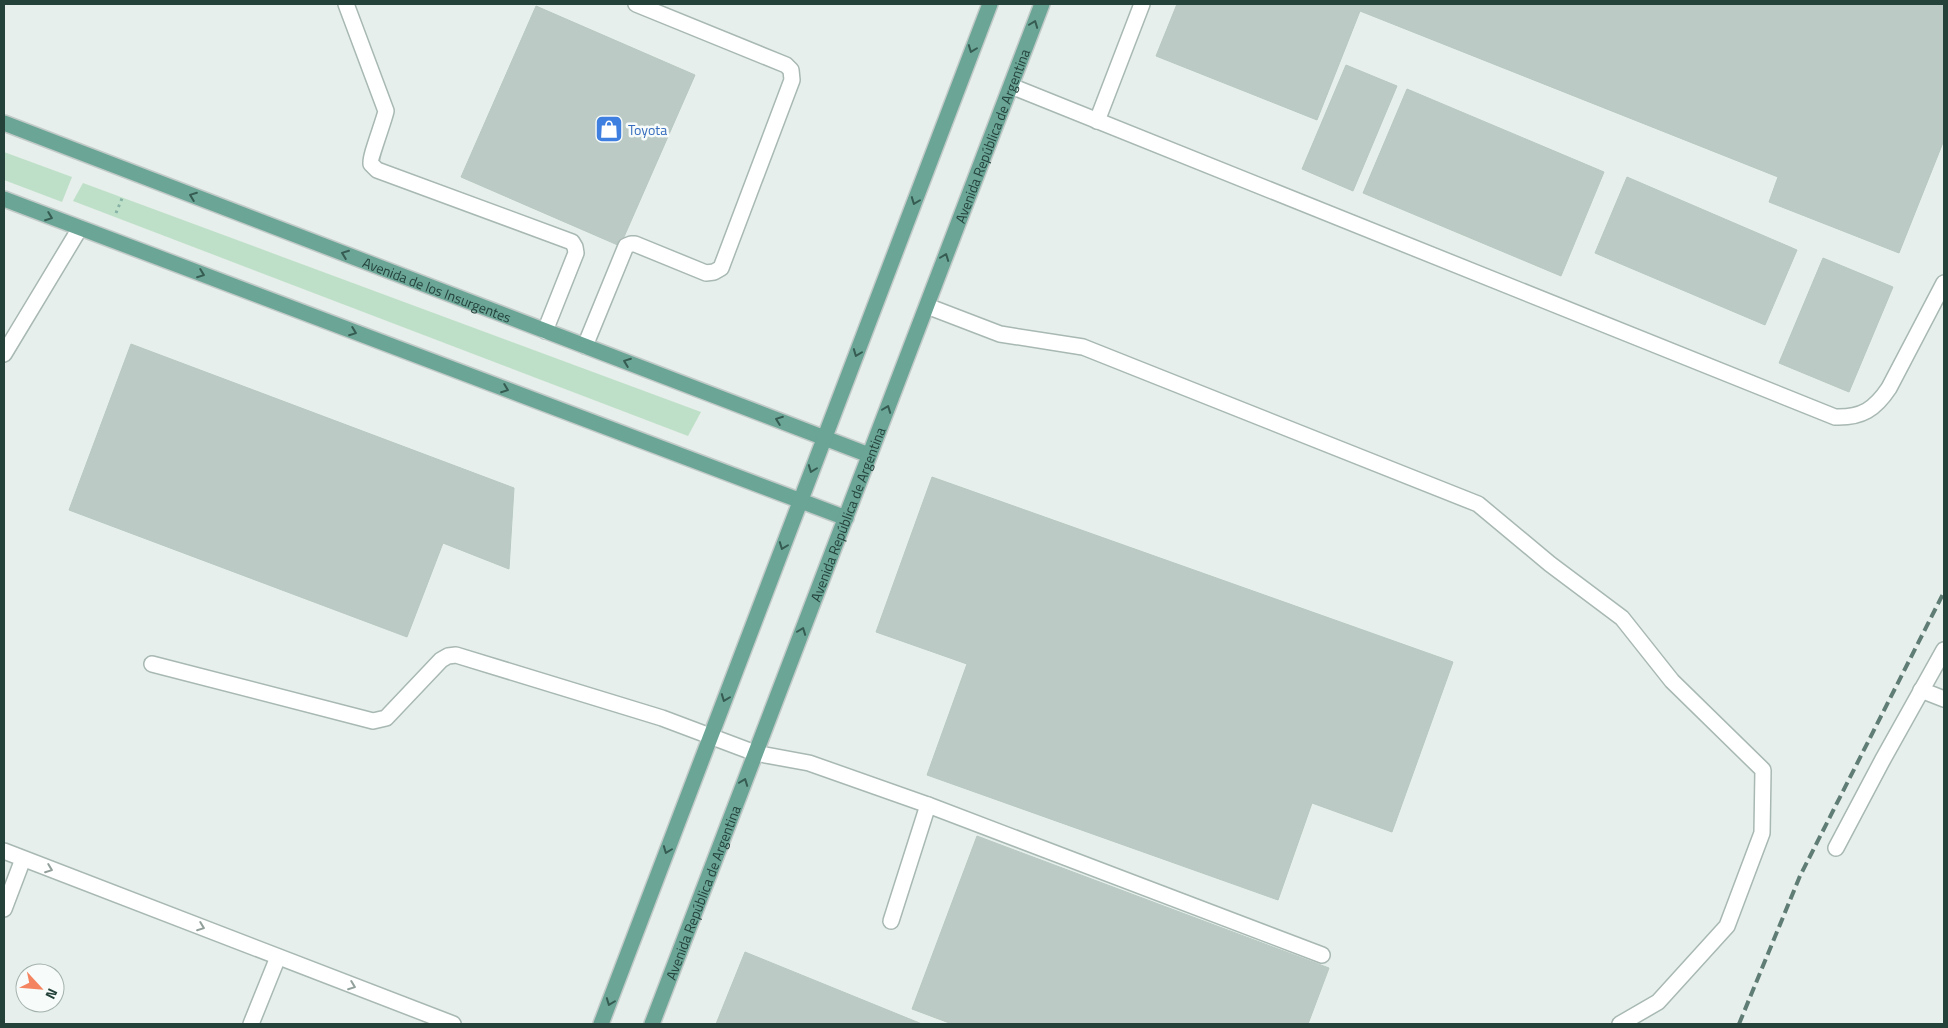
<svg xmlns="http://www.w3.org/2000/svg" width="1948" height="1028" viewBox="0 0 1948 1028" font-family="'Titillium Web',sans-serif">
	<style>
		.green { fill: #bfe0c8 }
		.building { fill: #bbcac4; stroke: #b8c9c2 }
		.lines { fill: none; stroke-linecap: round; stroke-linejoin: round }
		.minor-casing { stroke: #a8b8b2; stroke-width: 18 }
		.major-casing { stroke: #c2cac8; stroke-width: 18 }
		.path { stroke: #86b3a5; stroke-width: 3; stroke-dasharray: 2.5 4; stroke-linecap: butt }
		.minor { stroke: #fff; stroke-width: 15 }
		.major { stroke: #6aa596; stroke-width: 15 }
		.rail { stroke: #5f7d75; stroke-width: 4; stroke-dasharray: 10 5; stroke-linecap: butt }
		.oneway { stroke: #365b51 }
		.oneway2 { stroke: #92a09c }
		.labels { text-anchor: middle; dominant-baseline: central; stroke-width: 5; stroke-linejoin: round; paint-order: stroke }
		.shop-label { font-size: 14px; fill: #366cbe; stroke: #f7fbf9; text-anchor: start }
		.street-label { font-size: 14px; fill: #24423a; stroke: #f7fbf9 }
	</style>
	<rect width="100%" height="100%" fill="#e6efeb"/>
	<!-- green -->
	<g class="green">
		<polygon points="4,152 72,177 62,202 4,180"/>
		<polygon points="83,183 701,412 688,436 73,201"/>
	</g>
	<!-- building -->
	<g class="building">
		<polygon points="1177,4 1944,4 1944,140 1899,253 1769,202 1778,177 1360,11 1317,120 1156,56"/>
		<polygon points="536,6 695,75 620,246 461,177"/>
		<polygon points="1346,65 1397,86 1353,191 1302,169"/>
		<polygon points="1407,89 1604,172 1561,276 1363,193"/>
		<polygon points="1627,177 1797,250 1765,325 1595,253"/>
		<polygon points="1823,258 1893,287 1849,392 1779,363"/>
		<polygon points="131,344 514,488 509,569 443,543 407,637 69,510"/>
		<polygon points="932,477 1453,662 1392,832 1312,803 1278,900 927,775 967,664 876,632"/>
		<polygon points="977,836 1329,968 1308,1024 952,1024 912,1009"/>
		<polygon points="745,952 922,1024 716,1024"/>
	</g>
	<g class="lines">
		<!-- minor casing -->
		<g class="minor-casing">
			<g id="minor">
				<path d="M346 4 386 111C384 121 369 159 371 164 372 165 376 169 377 170L572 242 575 247 576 253 545 331"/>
				<path d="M1011 86 1835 417C1862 418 1875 409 1889 388L1944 283"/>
				<polyline points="1097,121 1142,4"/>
				<polyline points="927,306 1000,334 1083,347 1478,504 1550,564 1622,618 1672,681 1763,770 1762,833 1727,926 1658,1002 1620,1024"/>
				<polyline points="585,346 626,246 631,244 635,244 706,273 714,272 721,268 792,80 791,70 786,65 636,4"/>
				<polyline points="4,354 80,228"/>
				<polyline points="152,664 373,721 386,718 441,660 448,656 456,655 662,718 755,753 809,763 928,805 1322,955"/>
				<polyline points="1921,690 1944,699"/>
				<polyline points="1836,848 1882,761 1944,650"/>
				<polyline points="4,851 453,1024"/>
				<polyline points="4,909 23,859"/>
				<polyline points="891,921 928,805"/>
				<polyline points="251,1024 278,957"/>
			</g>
		</g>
		<!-- major casing -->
		<g class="major-casing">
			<g id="major">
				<path id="s1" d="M4 123 869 455"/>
				<polyline points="4,199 846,518"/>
				<polyline points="601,1024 990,4"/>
				<path id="s2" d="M652 1024 1042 4"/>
			</g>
		</g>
		<!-- path -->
		<polyline class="path" points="116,213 123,196"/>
		<!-- minor -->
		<use href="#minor" class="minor"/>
		<!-- major -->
		<use href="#major" class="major"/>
		<!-- rail -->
		<polyline class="rail" points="1739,1024 1800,876 1944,592"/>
	</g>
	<!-- one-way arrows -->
	<defs><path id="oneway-chevron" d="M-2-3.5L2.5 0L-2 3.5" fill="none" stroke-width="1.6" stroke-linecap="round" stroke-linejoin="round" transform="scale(1.25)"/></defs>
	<g class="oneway">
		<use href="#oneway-chevron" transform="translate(1034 24) rotate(-69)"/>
		<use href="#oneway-chevron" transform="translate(972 49) rotate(111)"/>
		<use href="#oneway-chevron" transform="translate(193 196) rotate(-159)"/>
		<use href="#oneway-chevron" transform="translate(915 201) rotate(111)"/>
		<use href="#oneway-chevron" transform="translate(49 217) rotate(21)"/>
		<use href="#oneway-chevron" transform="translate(345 254) rotate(-159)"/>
		<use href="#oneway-chevron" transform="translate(945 257) rotate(-69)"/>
		<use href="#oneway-chevron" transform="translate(201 274) rotate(21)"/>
		<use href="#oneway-chevron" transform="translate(353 332) rotate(21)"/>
		<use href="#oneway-chevron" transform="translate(857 353) rotate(111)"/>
		<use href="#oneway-chevron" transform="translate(627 362) rotate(-159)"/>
		<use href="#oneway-chevron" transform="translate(505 389) rotate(21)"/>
		<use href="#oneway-chevron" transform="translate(887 409) rotate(-69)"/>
		<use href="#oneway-chevron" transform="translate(779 420) rotate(-159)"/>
		<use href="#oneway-chevron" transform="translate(812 469) rotate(111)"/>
		<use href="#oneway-chevron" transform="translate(783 546) rotate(111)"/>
		<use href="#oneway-chevron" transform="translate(802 631) rotate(-69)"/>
		<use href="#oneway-chevron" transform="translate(725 698) rotate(111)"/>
		<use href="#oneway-chevron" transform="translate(744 782) rotate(-69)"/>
		<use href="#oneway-chevron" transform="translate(667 850) rotate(111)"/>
		<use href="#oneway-chevron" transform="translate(610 1002) rotate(111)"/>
	</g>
	<g class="oneway2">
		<use href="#oneway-chevron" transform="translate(49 869) rotate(21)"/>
		<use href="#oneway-chevron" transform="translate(201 927) rotate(21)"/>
		<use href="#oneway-chevron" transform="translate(352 986) rotate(21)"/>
	</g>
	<!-- icons -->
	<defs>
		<g id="shop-square" transform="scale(1.4375)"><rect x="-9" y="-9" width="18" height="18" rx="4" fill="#3f7fe0" stroke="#f7fbf9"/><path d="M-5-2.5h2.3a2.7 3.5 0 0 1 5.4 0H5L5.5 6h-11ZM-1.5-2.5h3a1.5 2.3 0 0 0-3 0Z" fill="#fff"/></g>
	</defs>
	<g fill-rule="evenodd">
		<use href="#shop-square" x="609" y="129"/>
	</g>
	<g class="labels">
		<!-- shop labels -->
		<g class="shop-label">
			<text x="628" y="129">Toyota</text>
		</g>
		<!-- street labels -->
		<g class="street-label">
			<text stroke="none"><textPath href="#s2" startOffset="951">Avenida República de Argentina</textPath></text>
			<text stroke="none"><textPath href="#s1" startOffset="464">Avenida de los Insurgentes</textPath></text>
			<text stroke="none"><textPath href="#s2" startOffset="546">Avenida República de Argentina</textPath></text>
			<text stroke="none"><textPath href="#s2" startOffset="141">Avenida República de Argentina</textPath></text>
		</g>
	</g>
	<!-- border -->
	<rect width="1948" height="1028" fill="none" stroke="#24423a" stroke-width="10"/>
	<!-- north arrow -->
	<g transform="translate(40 988) rotate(116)"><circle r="24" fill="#f7fbf9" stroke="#a3b1ad"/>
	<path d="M0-4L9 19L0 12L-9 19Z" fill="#f4845f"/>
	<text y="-8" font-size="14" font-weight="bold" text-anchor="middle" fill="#24423a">N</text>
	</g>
</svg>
